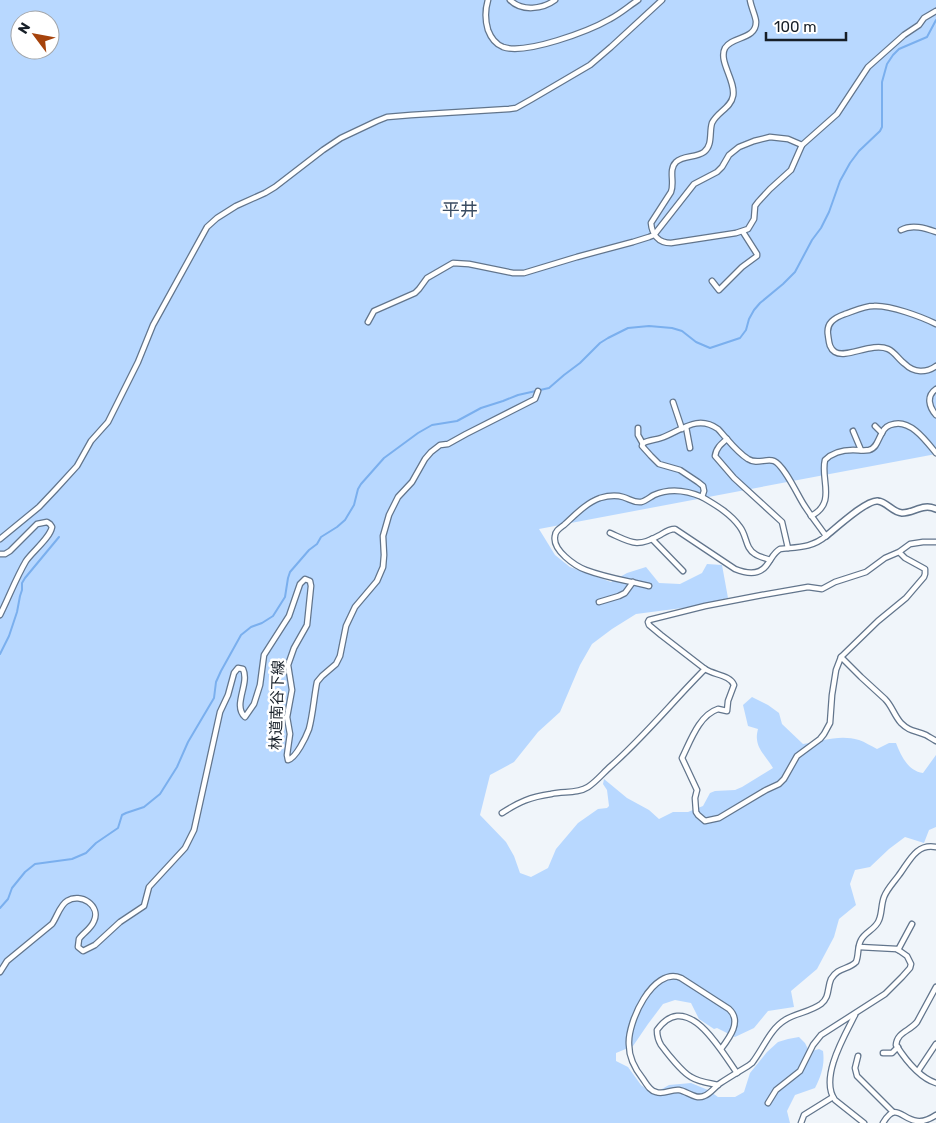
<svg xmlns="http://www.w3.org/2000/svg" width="936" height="1123" viewBox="0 0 936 1123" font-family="Rubik,'Noto Sans JP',sans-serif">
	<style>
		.green { fill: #b8d8ff; fill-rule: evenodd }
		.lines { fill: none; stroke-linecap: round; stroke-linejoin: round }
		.stream { stroke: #7aafee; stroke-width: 2 }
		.minor-casing { stroke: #62758c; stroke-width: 7 }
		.tertiary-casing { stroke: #62758c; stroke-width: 8 }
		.minor { stroke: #fff; stroke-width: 4.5 }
		.tertiary { stroke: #fff; stroke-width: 5 }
		.labels { text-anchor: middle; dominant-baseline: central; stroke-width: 5; stroke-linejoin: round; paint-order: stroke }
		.street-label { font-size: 15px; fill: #171f28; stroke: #fff }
		.quarter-label { font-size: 18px; fill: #3a4c62; stroke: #fff }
	</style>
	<rect width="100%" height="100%" fill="#f0f5fa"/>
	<!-- green -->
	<path class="green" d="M0 0H936V454L539 529 555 555 570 567 611 582 627 573 646 567 659 583 680 584 702 573 707 564 722 565 728 598 690 607 636 614 612 629 592 644 580 665 560 712 538 732 514 762 490 775 480 815 506 842 514 856 520 873 531 877 548 868 556 849 578 823 598 809 607 808 609 806 607 790 603 784 604 779 627 798 649 810 659 819 673 812H688L703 806 710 793 715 791 735 790 742 787 773 768C765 754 753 747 758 729L748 726 743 705 752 697 768 705 779 713 782 724 803 744C822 741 840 734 859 740 865 742 871 746 877 749L889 743H896C901 756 908 771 923 773L936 755V827L929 830 924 843 905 837 889 849 870 867 855 870 850 884 856 905 839 919 834 937 817 969 791 991 794 1007 768 1011 754 1028 735 1037 717 1028 714 1029 699 1019 691 1003 675 1000 663 1004 648 1024 633 1046 616 1053V1061L628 1067 641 1085 653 1094 669 1085 691 1083 708 1090 718 1097H735L744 1092 750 1073 767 1052 778 1042 788 1039 799 1037 805 1043 808 1049 812 1051 819 1049 823 1051C825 1065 821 1076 815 1088L795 1095 787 1111 790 1123H0ZM20 20H50V50H20Z"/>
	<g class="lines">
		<!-- stream -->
		<g class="stream">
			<polyline points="0,654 9,636 17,612 20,596 22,590 22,583 25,578 59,537"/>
			<polyline points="0,908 8,899 12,888 25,872 35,864 72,859 86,853 96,843 118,828 122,815 126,813 144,807 160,794 177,767 188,742 214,698 216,682 221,671 241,635 251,627 262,623 273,616 285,597 288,578 290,572 309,550 317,544 321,537 337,527 345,520 354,505 358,489 361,484 384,458 418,433 432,425 457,421 481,408 503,401 518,395 549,388 564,375 580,363 600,343 608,338 628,328 649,326 672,328 682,331 696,342 710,348 740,338 746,330 749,319 754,310 760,303 783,284 795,272 812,240 821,228 829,212 840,181 850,163 859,151 880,131 882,127 882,82 887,64 893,55 899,49 927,37 936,20"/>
		</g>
		<!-- minor casing -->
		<g class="minor-casing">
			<g id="minor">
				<path d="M488 0C485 10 485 20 488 30 491 38 495 44 503 47 526 55 589 31 610 19 620 14 629 6 638 0"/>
				<path d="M510 0C522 12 543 9 555 0"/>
				<path d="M750 0C751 7 756 17 756 22 756 40 732 36 725 48 718 61 736 81 733 96 731 108 717 112 712 123 709 132 713 145 704 152 696 158 683 155 676 162 668 170 675 182 671 192L651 223C652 234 658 243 671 243L736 233 748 229 754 219 755 206 758 202 770 189 791 170 802 145 837 114 868 67 904 35 919 25 924 18 936 11"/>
				<path d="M901 230C912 224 925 228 936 232"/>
				<polyline points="712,281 719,290 742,267 757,256 757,254 743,232"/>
				<polyline points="368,322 374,311 415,293 419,289 427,278 453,263 469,264 513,273 524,273 577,257 633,242 649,237 654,235 694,184 717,172 722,167 729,155 739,147 754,141 770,137 788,139 802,145"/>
				<path d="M936 324C922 317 890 305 874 306 864 306 854 311 845 314 834 318 826 323 828 335 829 342 829 348 835 352 846 359 872 342 888 349 895 352 899 360 905 364 914 373 926 373 936 366"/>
				<path d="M936 389C926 396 929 407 936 415"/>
				<polyline points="673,402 682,429"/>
				<polyline points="875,426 882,433"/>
				<polyline points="686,427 690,448"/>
				<polyline points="638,428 638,435 643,444"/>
				<polyline points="853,431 861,450"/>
				<path d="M727 439C721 444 716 448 715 456L734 478 782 522 788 548"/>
				<path d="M702 497C716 505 731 514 740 527 747 536 745 548 755 554 759 557 765 558 770 560"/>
				<path d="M811 516C837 503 820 479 825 460 832 453 843 450 853 450 858 450 864 451 869 450 877 448 878 439 882 433 884 428 888 425 894 424 911 420 926 441 936 453"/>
				<path d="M610 533C632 543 637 548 660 535 665 532 669 529 675 529L735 569C745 573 758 576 766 566 771 560 773 553 780 549 797 547 812 548 826 536 819 526 811 516 804 505 798 496 784 465 774 461 766 458 757 465 748 459 740 454 732 445 726 438 723 435 721 432 718 429 697 414 681 431 661 438 655 440 649 440 643 443L642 446 651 456 659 464 680 470 698 482 703 486 704 491 702 497C688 491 670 488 654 495 650 497 646 501 641 502 634 503 630 499 623 497 616 495 607 496 600 498 586 503 575 515 564 525 560 528 555 531 555 536 552 550 575 566 586 570 607 578 629 581 649 586"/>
				<polyline points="0,539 39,507 56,489 77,466 91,441 108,422 138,362 153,325 207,227 217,218 236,206 265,193 275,187 323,150 341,138 377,121 387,117 411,115 509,109 516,108 532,99 590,65 611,47 662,0"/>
				<polyline points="652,539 683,571"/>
				<path d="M899 552 905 558 925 569V574L924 577 906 598 878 621 841 657 836 670 832 695 830 723 824 734 820 739 797 756 784 779 779 784 766 790 719 818 705 821 698 815 696 812 695 798 697 790 682 758C690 742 699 715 718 709L727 711 728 701 734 685C730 675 714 675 705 669L661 635 649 625 648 622 649 620 705 606 762 595 808 587 822 589 835 582 866 572 885 558 899 552 910 544 923 542H936"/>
				<path d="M0 554H5L10 551 37 524 47 522 50 524 52 527C50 538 33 551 26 561 16 578 9 597 0 615"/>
				<polyline points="599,602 619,596 625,593 633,582"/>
				<path d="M841 657 861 677 885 699C892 706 894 715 901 723 910 732 915 730 926 735 929 737 933 739 936 741"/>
				<path d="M502 813C519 802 530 797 551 794 564 791 577 794 588 787 597 781 603 773 611 766 645 736 673 701 705 669"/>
				<polyline points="898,950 912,924"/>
				<path d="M0 972 7 961 52 924C57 917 60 905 67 901 81 892 101 906 94 921 91 929 83 933 79 939L78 947 83 951 95 945 120 922 144 906 149 887 185 848 194 830 220 712 228 695 234 673 238 668 243 669C250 684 232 705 245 717L254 704 260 685 264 655 289 616 300 584 305 579 310 581 311 586 307 625 294 648 288 665 292 690 287 717 290 734 287 755 288 760C296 758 306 737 309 729 313 714 314 697 317 682L322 676 336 664 340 656 346 626 355 607 377 581 383 567 384 555 383 536 389 515 398 497 412 482 425 459 431 452 440 445 448 444 466 434 535 399 538 391"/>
				<path d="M936 987 917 1022C910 1031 897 1032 896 1045 905 1059 920 1078 936 1083"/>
				<path d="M855 1015C845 1035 819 1078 835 1100L864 1123"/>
				<path d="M721 1049C730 1037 742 1021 729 1009L681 978C653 966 627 1023 629 1045 629 1058 635 1069 643 1079 647 1085 650 1091 656 1092 664 1095 671 1089 679 1090 687 1091 695 1100 704 1096 710 1094 714 1088 719 1084 728 1078 738 1072 748 1066L752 1063C763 1049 770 1029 785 1020 796 1013 810 1012 821 1004 830 997 827 988 831 979 838 967 848 970 856 962 859 955 857 947 861 940 865 932 876 929 879 920 882 913 881 905 884 897 887 889 894 882 899 875 909 862 916 843 936 847"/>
				<polyline points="883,1053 892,1053 898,1047"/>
				<polyline points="858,1056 855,1068 857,1076 893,1112"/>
				<polyline points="918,1071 936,1044"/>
				<path d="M718 1085C709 1083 699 1082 691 1077 683 1073 667 1053 661 1045 658 1040 657 1035 657 1030 687 988 721 1051 737 1073"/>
				<polyline points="768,1103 776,1090 800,1071 813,1045 821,1035 885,994 902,977 910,968 911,964 907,956 897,949 859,947"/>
				<polyline points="801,1123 804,1115 833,1097"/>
				<path d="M883 1123C896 1101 901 1119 917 1121 924 1122 930 1119 936 1115"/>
			</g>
		</g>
		<!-- tertiary casing -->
		<g class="tertiary-casing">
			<path id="tertiary" d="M826 536C835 529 867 499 878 501 887 502 892 512 902 513 914 513 923 503 936 509"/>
		</g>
		<!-- minor -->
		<use href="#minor" class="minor"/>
		<!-- tertiary -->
		<use href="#tertiary" class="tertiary"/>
	</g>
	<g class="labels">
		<!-- street labels -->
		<g class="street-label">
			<text transform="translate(277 705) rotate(-88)">林道南谷下線</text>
		</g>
		<!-- quarter labels -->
		<g class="quarter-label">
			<text x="460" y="210">平井</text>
		</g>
	</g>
	<!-- north arrow -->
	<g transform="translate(35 35) rotate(302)"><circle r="24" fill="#ffffff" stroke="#a2a5a9"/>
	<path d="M0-4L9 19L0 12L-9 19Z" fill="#a6430c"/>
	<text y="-8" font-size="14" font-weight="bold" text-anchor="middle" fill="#171f28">N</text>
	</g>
	<!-- scale -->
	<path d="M766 32v8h80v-8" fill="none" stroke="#171f28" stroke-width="2.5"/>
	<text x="774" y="32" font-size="15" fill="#171f28" stroke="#ffffff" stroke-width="4" paint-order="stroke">100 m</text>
</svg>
